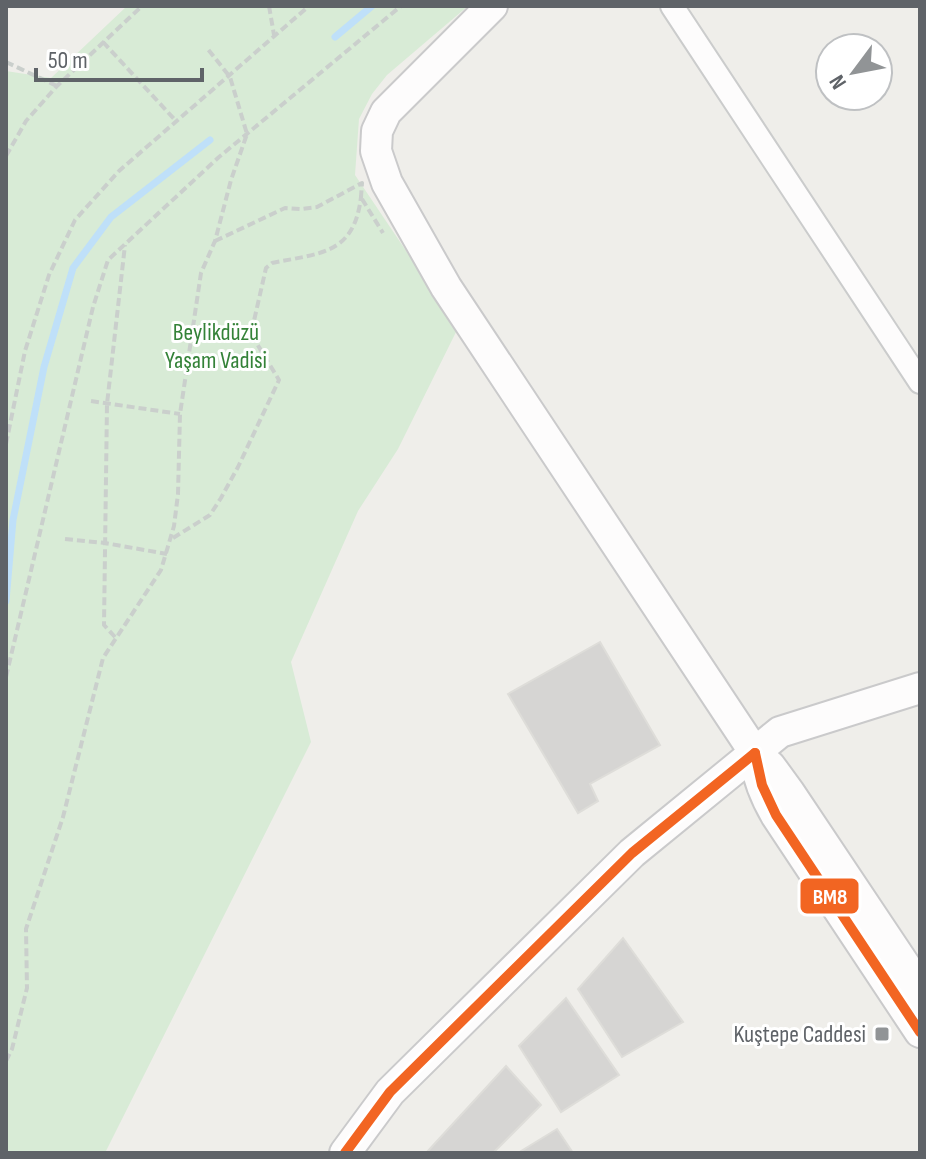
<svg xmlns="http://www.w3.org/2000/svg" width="926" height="1159" viewBox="0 0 926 1159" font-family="'Sofia Sans Condensed',sans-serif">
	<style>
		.green { fill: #d8ebd6 }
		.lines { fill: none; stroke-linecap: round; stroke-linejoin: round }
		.stream { stroke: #bfe0f9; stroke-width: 7 }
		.building { fill: #d6d5d3; stroke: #deddd9; stroke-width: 2 }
		.street-casing { stroke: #cbcccc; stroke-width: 26 }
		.secondary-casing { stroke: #cacacb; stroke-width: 34 }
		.path { stroke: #cacfcc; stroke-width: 4; stroke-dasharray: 8 4; stroke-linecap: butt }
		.street { stroke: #fdfcfc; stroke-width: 22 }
		.secondary { stroke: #fdfcfc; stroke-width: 30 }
		.bus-1-casing { stroke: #fff; stroke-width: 16 }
		.bus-1 { stroke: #f26522; stroke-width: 10 }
		.poi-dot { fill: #919496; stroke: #fff; stroke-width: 3 }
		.labels { text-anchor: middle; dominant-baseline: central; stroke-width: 6; stroke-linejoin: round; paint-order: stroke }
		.park-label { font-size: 24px; fill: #348238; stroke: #fff }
		.poi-label { font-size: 24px; fill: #5f6368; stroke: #fff; text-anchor: end }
		.line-badge { stroke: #fff; stroke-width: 3 }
		.badge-label { font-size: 22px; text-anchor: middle; font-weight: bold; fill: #fff }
	</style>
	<rect width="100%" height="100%" fill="#efeeea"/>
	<!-- green -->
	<polygon class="green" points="127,6 468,6 387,75 372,94 359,119 355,175 458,328 398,449 358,511 291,662 311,742 105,1153 6,1153 6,71 51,78"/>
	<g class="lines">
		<!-- stream -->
		<g class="stream">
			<polyline points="335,37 372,6"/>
			<polyline points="6,601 13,520 44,367 73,268 111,217 210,140"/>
		</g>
	</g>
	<!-- building -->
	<g class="building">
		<polygon points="600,642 660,745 590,784 598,801 578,813 508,694"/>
		<polygon points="623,938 683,1022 622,1057 578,989"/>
		<polygon points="566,998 619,1075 561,1112 519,1046"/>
		<polygon points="506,1066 541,1105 493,1153 426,1153"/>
		<polygon points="557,1129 573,1153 518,1153"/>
	</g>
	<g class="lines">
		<!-- street casing -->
		<g class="street-casing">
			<polyline id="street" points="672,6 920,382"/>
		</g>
		<!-- secondary casing -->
		<g class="secondary-casing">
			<g id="secondary">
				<polyline points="492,6 386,112 377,131 376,151 387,183 446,287 755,753 770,766 789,792 920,988"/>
				<path d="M755 755C757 777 765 796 776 815L920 1032"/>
				<polyline points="345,1153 390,1092 632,853 780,732 920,688"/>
			</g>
		</g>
		<!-- path -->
		<g class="path">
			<polyline points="269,6 274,35"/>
			<polyline points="103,42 176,121"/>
			<polyline points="6,62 57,86"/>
			<polyline points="6,156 26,121 57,86 142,6"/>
			<polyline points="362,199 383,233"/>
			<polyline points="215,241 285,208 301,209 317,207 362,183 361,197 361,195"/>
			<polyline points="91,401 180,414"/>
			<polyline points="6,444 25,351 49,275 75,220 119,171 309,6"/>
			<path d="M173 538 210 515 221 498 238 467 279 380 251 334 266 268 272 263C320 253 354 255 361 197"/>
			<polyline points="65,539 105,543 167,554"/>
			<polyline points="115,637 104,625 107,404 125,245"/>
			<polyline points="6,677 93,307 108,260 219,157 401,6"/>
			<polyline points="6,1061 12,1049 27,988 26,929 63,817 103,658 161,570 174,526 178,494 180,414 201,273 215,241 231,180 247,134 230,77 207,48"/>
		</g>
		<!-- street -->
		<use href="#street" class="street"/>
		<!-- secondary -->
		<use href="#secondary" class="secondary"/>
		<!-- bus-1 casing -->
		<g class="bus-1-casing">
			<g id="bus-1">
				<polyline points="755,753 762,785 776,815 920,1032"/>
				<polyline points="345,1153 390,1092 632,853 755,753"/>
			</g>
		</g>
		<!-- bus-1 -->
		<use href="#bus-1" class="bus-1"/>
	</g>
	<!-- markers -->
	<rect class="poi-dot" x="874" y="1026" width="16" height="16" rx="4"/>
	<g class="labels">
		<!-- park labels -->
		<g class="park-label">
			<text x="216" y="332">Beylikdüzü<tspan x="216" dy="28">Yaşam Vadisi</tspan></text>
		</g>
		<!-- poi labels -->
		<g class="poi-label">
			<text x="866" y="1034">Kuştepe Caddesi</text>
		</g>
	</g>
	<rect class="line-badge" x="799" y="877" width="61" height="38" rx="8" fill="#f26522"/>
	<g class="badge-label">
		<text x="830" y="904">BM8</text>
	</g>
	<!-- border -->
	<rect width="926" height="1159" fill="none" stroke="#5f6368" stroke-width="16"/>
	<!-- north arrow -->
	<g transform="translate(854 72) rotate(238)"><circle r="38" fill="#ffffff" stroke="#bfc1c3" stroke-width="2"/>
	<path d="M0-6L14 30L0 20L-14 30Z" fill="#919496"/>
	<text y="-12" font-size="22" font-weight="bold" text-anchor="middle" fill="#5f6368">N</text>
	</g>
	<!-- scale -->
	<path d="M36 68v12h166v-12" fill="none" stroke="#5f6368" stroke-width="4"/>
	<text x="48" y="68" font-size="24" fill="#5f6368" stroke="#ffffff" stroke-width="6" paint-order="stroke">50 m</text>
</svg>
